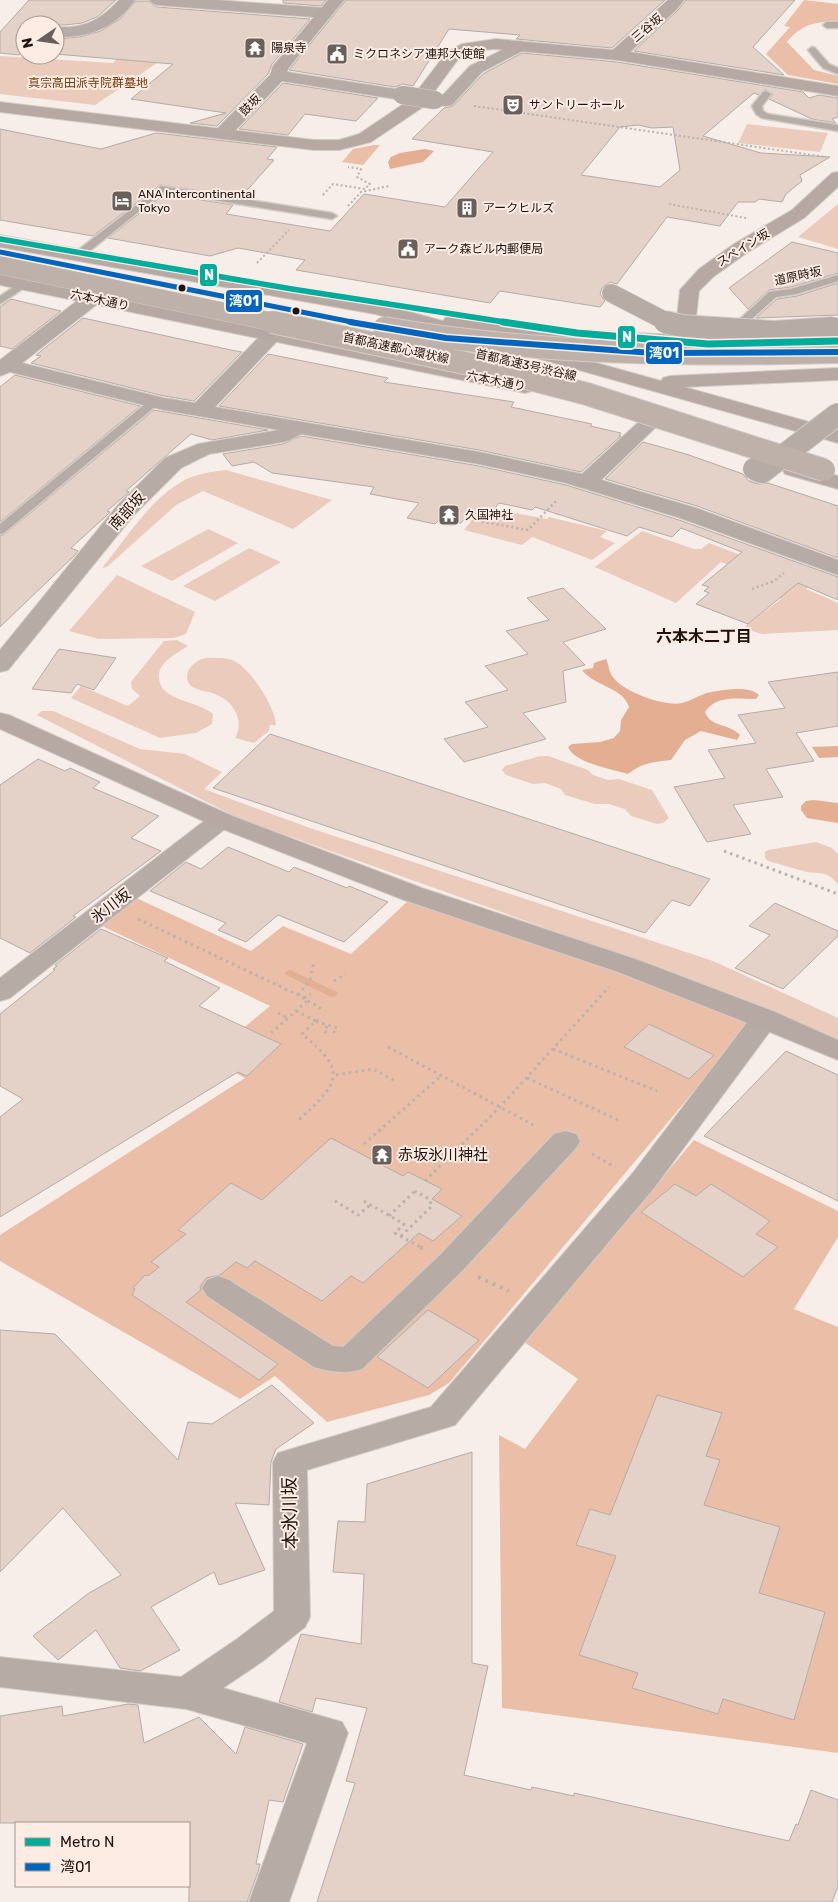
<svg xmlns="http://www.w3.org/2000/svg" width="838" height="1902" viewBox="0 0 838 1902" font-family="Rubik,'Noto Sans JP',sans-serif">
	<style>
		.green { fill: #ebcbbb }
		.forest { fill: #ebbfa7 }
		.water { fill: #e3ae91 }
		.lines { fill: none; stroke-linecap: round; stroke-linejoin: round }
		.stream { fill: #e3ae91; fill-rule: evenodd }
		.building { fill: #e4d1c7; stroke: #b4aca7; fill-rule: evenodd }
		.lane-casing { stroke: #d3ccc7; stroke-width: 3 }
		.street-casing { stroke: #d3ccc7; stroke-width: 2 }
		.secondary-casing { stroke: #d3ccc7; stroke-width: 2 }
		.path-far3 { stroke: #bbb2ad; stroke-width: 2; stroke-dasharray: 2 2.5; stroke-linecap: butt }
		.path-far2 { stroke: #bbb2ad; stroke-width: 2.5; stroke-dasharray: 2 3; stroke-linecap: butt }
		.path-far1 { stroke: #bbb2ad; stroke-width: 3; stroke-dasharray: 2.5 4; stroke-linecap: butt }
		.path { stroke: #bbb2ad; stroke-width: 4; stroke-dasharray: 3 5; stroke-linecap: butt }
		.lane { fill: #b6aba5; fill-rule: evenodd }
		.street { fill: #b6aba5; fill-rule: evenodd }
		.secondary { fill: #b6a9a3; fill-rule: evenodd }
		.street-bridge-far1-casing { stroke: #d3ccc7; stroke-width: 19; stroke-linecap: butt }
		.street-bridge-casing { stroke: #d3ccc7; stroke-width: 24; stroke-linecap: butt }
		.highway-bridge-far1-casing { stroke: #d3ccc7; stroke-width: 19; stroke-linecap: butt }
		.highway-bridge-casing { stroke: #d3ccc7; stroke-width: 24; stroke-linecap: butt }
		.street-bridge-far1 { stroke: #b6aba5; stroke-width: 18 }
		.street-bridge { stroke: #b6aba5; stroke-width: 22 }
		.highway-bridge-far1 { stroke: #bdb1a9; stroke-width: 18 }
		.highway-bridge { stroke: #bdb1a9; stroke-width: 22 }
		.bus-1-far1-casing { stroke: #fdece3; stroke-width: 8 }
		.bus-1-casing { stroke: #fdece3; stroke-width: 9 }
		.bus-1-far1 { stroke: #0065bd; stroke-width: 5 }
		.bus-1 { stroke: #0065bd; stroke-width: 6 }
		.metro-1-far1-casing { stroke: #fdece3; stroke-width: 8 }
		.metro-1-casing { stroke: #fdece3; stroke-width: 10 }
		.metro-1-far1 { stroke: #00ac9b; stroke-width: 5.5 }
		.metro-1 { stroke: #00ac9b; stroke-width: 7 }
		.bus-dot { fill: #1d140f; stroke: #fdece3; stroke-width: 2 }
		.labels { text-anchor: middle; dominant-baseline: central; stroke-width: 4; stroke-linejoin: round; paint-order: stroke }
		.far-street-label { font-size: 12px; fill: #1d140f; stroke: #fdece3 }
		.far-poi-label { font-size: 12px; fill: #1d140f; stroke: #fdece3; text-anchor: start }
		.far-park-label { font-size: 12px; fill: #793709; stroke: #fdece3 }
		.street-label { font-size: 15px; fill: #1d140f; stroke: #fdece3 }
		.poi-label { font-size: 15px; fill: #1d140f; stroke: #fdece3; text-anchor: start }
		.neighbourhood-label { font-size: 16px; font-weight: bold; fill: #1d140f; stroke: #fdece3 }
		.near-street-label { font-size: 18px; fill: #1d140f; stroke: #fdece3 }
		.line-badge { stroke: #fdece3; stroke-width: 2 }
		.badge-label { font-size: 14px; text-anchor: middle; font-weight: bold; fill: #fff }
	</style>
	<rect width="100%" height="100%" fill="#f7eee9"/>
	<!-- green -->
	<g class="green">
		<polygon points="131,45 160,61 95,105 0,94 0,56 113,63"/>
		<polygon points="747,124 828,133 820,152 738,143"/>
		<polygon points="838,204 838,249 798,237"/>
		<path d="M226 470 332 500 293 529 203 491 176 505 107 567 102 568C126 539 148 502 181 482 194 474 211 472 226 470Z"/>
		<polygon points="509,512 547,519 549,517 607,531 600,537 615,543 592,560 532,537 522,545 464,530 476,515 501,520"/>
		<polygon points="208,529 238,543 172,581 141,566"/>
		<polygon points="642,531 694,549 701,549 709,543 769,566 757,576 721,562 676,603 595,567"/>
		<polygon points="249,548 281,562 215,601 183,586"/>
		<polygon points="791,574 813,584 806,589 838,603 838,630 762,634 743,628 781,599 765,593"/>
		<polygon points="117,575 195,612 186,634 174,638 99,639 69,631"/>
		<path d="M177 640 188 646C176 654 157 662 159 679 161 701 199 701 213 714L212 724 196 733 160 738 71 698 81 686 128 706 140 696 132 689 131 682 164 641Z"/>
		<path d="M221 658C226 658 231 659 236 662 252 671 275 707 276 725H270L269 731 254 743 235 738C245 721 234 702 217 695 209 691 198 691 191 686 181 676 191 663 202 659 208 657 214 658 221 658Z"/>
		<polygon points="42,711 53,711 140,749 185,754 222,772 204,789 310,828 713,961 838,1018 838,1041 703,984 238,818 37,715"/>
		<polygon points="540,756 548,756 588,770 593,775 608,780 619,779 652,790 669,818 663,823 657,824 631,816 625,809 609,804 595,804 565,795 561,789 545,783 533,784 506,775 502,770 505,766"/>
		<path d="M816 842 832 848 838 854V885C828 869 817 875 803 871 791 868 780 864 768 861L765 858V852L768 850Z"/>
	</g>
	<!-- forest -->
	<g class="forest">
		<path d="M804 0 838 4V22C816 21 802 24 787 42L814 70 838 76V84L788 75 766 54 790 27 784 26Z"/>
		<polygon points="374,145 380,145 363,165 342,162 353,149"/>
		<polygon points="134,897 251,951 283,926 351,954 409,900 612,966 752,1022 449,1383 429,1395 327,1422 275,1376 240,1399 0,1261 0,1235 245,1078 207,1058 270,1006 100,925"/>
		<polygon points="694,1140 838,1211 838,1237 794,1309 838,1327 838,1753 502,1708 499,1435 525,1449 578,1379 524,1342"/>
	</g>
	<!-- water -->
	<g class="water">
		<polygon points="425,149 434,151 423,162 390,169 388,162 391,157 400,153"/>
		<path d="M606 659C609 665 609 672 613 677 623 692 665 707 682 703 691 701 699 695 707 693 721 690 749 685 759 695L756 699C738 699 716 695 705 712 711 728 727 722 740 735L737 740 701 731 685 740 671 760C654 762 641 763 628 774 612 769 574 763 568 747L572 744 600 742 614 738 620 731 621 720 629 707C623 687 597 688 582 670L593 668 594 663Z"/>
		<polygon points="838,746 838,757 819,758 812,747"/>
		<polygon points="814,800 838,803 838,823 807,818 801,810 801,806 806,801"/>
	</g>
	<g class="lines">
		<!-- stream -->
		<polygon class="stream" points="290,970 337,992 338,994 333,997 329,996 286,975 285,973 286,971"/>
	</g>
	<!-- building -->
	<g class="building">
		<polygon points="29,0 116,0 97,17 82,23 65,25 25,25 25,52 22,52 19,55 0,53 0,32"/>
		<polygon points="283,0 326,0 321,6 283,3"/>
		<polygon points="346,0 665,0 612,48 516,39 520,35 449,29 413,86 403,84 395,87 289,70"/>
		<polygon points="686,0 795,0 753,47 784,75 634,51 678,10"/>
		<polygon points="136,1 148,1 157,7 310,19 272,64 268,74 217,126 190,123 226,113 131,99 173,64 55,54 55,39 79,37 101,31 120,19"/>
		<path d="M522 53 617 62 803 92 809 98 819 95 838 98V117L832 119 836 123 812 119 769 99 773 94 765 89 759 95 754 93 703 136 761 153 830 157 800 175 802 181 786 194 782 202 759 199 755 202H738L720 226 667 217 617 284 610 282 602 288 600 294 605 301 600 307 500 291 490 303 296 270 305 260 238 248 210 256 108 238 164 194 233 205 226 214 330 231 364 194 445 207 493 152 412 139 444 108 453 106 483 74ZM638 125 652 128 673 127 680 170 660 187 581 175 620 127Z"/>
		<polygon points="283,83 378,98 356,121 305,114 288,135 239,129"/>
		<polygon points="0,129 101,149 156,133 277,147 267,159 274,160 241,197 160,185 93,236 0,220"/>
		<polygon points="792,242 838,253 838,273 791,287 769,290 748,309 729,288"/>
		<polygon points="838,283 838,315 756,318 777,299 797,296"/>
		<polygon points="11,299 61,311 12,349 0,346 0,307"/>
		<polygon points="83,318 231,350 242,352 194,401 164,396 31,363 41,356 36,355"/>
		<polygon points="268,354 388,378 384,382 514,402 511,407 592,424 590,426 621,433 619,436 621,436 581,472 479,450 219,406"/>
		<polygon points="15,375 140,406 0,522 0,387"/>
		<polygon points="154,410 268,430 212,440 191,434 126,491 129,492 107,511 110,512 105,517 71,548 78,551 74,556 0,627 0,536 5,534"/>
		<polygon points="301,436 479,466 566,485 679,520 838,577 838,600 798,583 748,624 696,604 709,593 704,591 709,587 702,585 742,552 681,528 672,537 639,527 627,536 535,507 532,510 499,503 489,516 470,512 461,523 440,519 435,524 407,518 419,503 370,494 374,487 272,473 254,462 232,466 223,454 283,444"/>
		<polygon points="643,442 686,454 743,474 749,481 758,484 768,483 838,506 838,558 697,506 605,479"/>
		<polygon points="563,588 606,629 563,642 585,665 563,671 566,702 523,713 546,739 464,762 444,739 488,727 465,702 508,690 485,666 528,654 506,631 549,620 527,598"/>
		<polygon points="59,649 116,658 94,690 77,684 71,693 32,689"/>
		<polygon points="838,672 838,726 796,733 814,761 766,769 783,797 733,805 751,834 707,842 674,787 725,778 708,750 756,743 738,715 785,708 768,682"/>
		<polygon points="270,734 550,826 710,879 690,906 672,900 645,933 213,788"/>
		<polygon points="38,759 65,771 70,768 100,782 93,788 159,816 131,838 161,851 73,916 76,917 30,953 0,938 0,785"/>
		<polygon points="228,847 289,872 294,867 347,888 349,886 388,902 344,942 278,915 246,942 218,930 226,923 150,891 186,862 201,869"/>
		<polygon points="775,903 838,931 838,936 783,989 735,968 770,935 749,926"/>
		<polygon points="101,929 168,958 164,961 220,988 199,1006 281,1044 247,1076 238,1072 0,1217 0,1117 23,1099 0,1086 0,1014 55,970 53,969 57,966 55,965"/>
		<polygon points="649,1024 714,1055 689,1079 624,1047"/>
		<polygon points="786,1051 838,1075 838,1201 704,1136"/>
		<polygon points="331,1138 403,1176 408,1172 442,1189 432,1199 462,1216 433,1241 419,1233 363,1283 351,1276 322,1301 255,1261 247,1268 236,1262 220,1275 206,1278 200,1287 201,1290 186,1302 278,1364 259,1380 132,1295 135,1289 133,1288 145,1275 148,1276 159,1267 151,1262 186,1234 178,1230 231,1183 262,1200"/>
		<polygon points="675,1184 696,1196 711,1184 770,1221 756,1234 778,1247 743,1277 641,1212"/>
		<polygon points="428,1310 479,1340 428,1388 377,1357"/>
		<polygon points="0,1330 55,1334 178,1460 188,1422 212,1424 272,1385 314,1423 276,1449 271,1462 269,1505 235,1503 265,1570 219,1585 214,1572 151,1607 180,1650 140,1671 120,1668 96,1630 58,1660 33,1636 89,1593 121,1575 63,1508 0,1572"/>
		<polygon points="657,1395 722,1413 706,1456 720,1460 704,1505 780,1527 759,1593 825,1612 794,1720 723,1699 718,1714 632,1688 638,1673 579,1655 616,1556 576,1545 590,1509 610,1515"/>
		<polygon points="472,1452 472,1663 488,1666 464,1775 531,1790 532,1787 574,1796 574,1793 789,1841 796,1824 798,1825 811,1790 838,1800 838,1886 832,1902 317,1902 355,1783 346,1781 367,1708 316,1698 312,1712 279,1702 301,1634 361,1644 364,1574 333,1572 338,1521 365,1522 367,1484"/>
		<polygon points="128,1704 138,1705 144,1743 199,1717 236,1754 245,1727 303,1744 283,1802 269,1800 256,1864 260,1864 258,1872 247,1902 189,1902 189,1823 0,1823 0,1716 62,1706 63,1716"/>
	</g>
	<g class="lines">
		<!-- lane casing -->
		<g class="lane-casing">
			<g id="lane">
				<polygon points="838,22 838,28 827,28 823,25 827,22"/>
				<polygon points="812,47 815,48 829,64 838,68 838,74 823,68 808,50"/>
				<polygon points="766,91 771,94 762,106 763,111 768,114 838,125 838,131 762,118 756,114 752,106 763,92"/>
				<polygon points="161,186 332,213 337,216 332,219 163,192 81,258 73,258 73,254"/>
				<polygon points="838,275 838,281 796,294 776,297 735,334 731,335 726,332 769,292 791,289"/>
				<polygon points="23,281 27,282 28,284 27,286 0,304 0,296"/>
				<polygon points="154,399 160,402 158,404 4,533 0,534 0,524 150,400"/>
			</g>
		</g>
		<!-- street casing -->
		<g class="street-casing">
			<g id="street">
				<path d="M119 0H135C116 28 88 38 55 37V27C83 29 100 21 119 0Z"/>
				<polygon points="149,0 217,0 325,8 330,10 333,13 330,16 325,18 157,5 152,3"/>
				<polygon points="520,41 526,43 528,46 526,49 482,72 452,105 446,106 429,104 427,100 429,96 442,96 470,66"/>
				<polygon points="280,63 286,65 288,68 287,72 402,90 408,91 410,95 408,99 402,100 282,81 229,137 223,138 217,137 214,133 217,129 270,75 274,65"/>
				<polygon points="93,292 100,294 103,298 100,302 22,363 164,398 195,403 264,332 271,330 278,332 281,336 278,340 215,407 479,452 582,474 643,418 650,416 657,418 660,422 657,426 601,480 696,508 838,560 838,575 680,518 566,483 479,464 301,434 290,440 283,442 209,454 181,468 133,516 8,670 0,672 0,650 117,506 165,458 198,444 279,430 164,410 10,372 0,376 0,360 86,294"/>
				<polygon points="221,812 230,815 234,820 230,825 10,998 0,1001 0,978 212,815"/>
				<polygon points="765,1010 775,1012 779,1019 654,1188 455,1425 307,1470 310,1617 305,1627 263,1661 223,1688 342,1722 348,1733 289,1902 249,1902 307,1743 186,1709 0,1687 0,1657 181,1677 237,1639 274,1611 273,1462 278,1453 431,1407 632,1174 755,1012"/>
				<path d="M565 1131 576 1134 580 1141 576 1148 462 1271 362 1369C346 1374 330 1372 314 1367L207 1296 202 1288 207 1280 218 1276 229 1280 333 1346 343 1347 440 1255 554 1134Z"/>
			</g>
		</g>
		<!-- secondary casing -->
		<g class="secondary-casing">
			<g id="secondary">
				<polygon points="328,0 344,0 286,71 274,71 272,68 274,65"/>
				<polygon points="668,0 684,0 677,9 630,52 838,86 838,96 617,60 496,49 484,50 474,51 459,58 423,107 371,142 339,150 314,150 0,112 0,102 314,140 339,140 359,134 411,99 447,52 462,44 496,39 613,50"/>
				<path d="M838 172V187L804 218 748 252 713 277 699 291 694 335 782 333 789 335 792 339 789 343 782 345C681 349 580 346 480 331L483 335 480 339 473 341 375 314 0 247V235L377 303 443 321 446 317 453 315 576 330 675 335 680 290 699 269 734 244 792 210 832 173Z"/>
				<polygon points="0,273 525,381 532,383 535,387 532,391 525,393 0,285"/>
				<polygon points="529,344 661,381 663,378 670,376 838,368 838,380 684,387 838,430 838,443 522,354 519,350 522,346"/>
				<polygon points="793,463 838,476 838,489 785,474 782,469 785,464"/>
				<polygon points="0,713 9,715 230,815 422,888 638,960 775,1012 838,1040 838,1060 755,1026 618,972 404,900 212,825 0,729"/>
			</g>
		</g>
		<!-- path-far3 -->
		<g class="path-far3">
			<polyline points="474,106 826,157"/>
			<polyline points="323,195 333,184 365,189 370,184 357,177 361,169 348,167"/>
			<polyline points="669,204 746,218"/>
			<polyline points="348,206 361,192 389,186"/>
			<polyline points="257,263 289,230"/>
		</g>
		<!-- path-far2 -->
		<g class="path-far2">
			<polyline points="467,519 528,530 558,499"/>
			<polyline points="752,589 774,581 784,573"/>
		</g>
		<!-- path-far1 -->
		<g class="path-far1">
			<polyline points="724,851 838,894"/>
			<polyline points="138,919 298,995 325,1011"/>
			<polyline points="334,981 346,974"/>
			<polyline points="298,995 310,980 314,961"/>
			<polyline points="304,998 311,994"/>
			<path d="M296 1011 316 1021 302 1034C350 1073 338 1083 298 1121"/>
			<polyline points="278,1013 288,1018"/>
			<polyline points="316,1021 337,1028 334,1032 336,1033"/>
			<polyline points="327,1026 324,1031 328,1033"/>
			<polyline points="271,1033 307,1001"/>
			<polyline points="388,1047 537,1127"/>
			<polyline points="553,1049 657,1091"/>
			<polyline points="336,1075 373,1069 397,1082"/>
			<polyline points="527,1078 618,1120"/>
			<polyline points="364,1144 441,1076"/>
			<polyline points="592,1154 615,1167"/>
			<polyline points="425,1181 500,1107 609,987"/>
			<polyline points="335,1201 358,1215 370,1205"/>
			<polyline points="364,1201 404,1224 395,1233 422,1248"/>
			<polyline points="389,1216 417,1189"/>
			<polyline points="401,1236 432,1206 429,1199 415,1191"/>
		</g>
		<!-- path -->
		<g class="path">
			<polyline points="420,1247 424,1249"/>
			<polyline points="478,1277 509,1291"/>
		</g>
		<!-- lane -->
		<use href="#lane" class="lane"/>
		<!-- street -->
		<use href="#street" class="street"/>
		<!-- secondary -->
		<use href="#secondary" class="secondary"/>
		<!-- street-bridge-far1 casing -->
		<g class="street-bridge-far1-casing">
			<g id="street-bridge-far1">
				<polyline points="402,95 435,100"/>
				<polyline points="611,293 669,323"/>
			</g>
		</g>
		<!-- street-bridge casing -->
		<g class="street-bridge-casing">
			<g id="street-bridge">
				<polyline points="665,322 682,326 775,332 833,328"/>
				<polyline points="754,469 762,472 838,414"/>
			</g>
		</g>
		<!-- highway-bridge-far1 casing -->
		<g class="highway-bridge-far1-casing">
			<polyline id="highway-bridge-far1" points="0,265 278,323"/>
		</g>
		<!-- highway-bridge casing -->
		<g class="highway-bridge-casing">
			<g id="highway-bridge">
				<polyline points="272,322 488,368 587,394 824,470"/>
				<path d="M384 328C533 354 687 356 838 352"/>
			</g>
		</g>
		<!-- street-bridge-far1 -->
		<use href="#street-bridge-far1" class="street-bridge-far1"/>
		<!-- street-bridge -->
		<use href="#street-bridge" class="street-bridge"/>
		<!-- highway-bridge-far1 -->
		<use href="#highway-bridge-far1" class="highway-bridge-far1"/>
		<!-- highway-bridge -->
		<use href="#highway-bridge" class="highway-bridge"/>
		<!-- bus-1-far1 casing -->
		<g class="bus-1-far1-casing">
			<polyline id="bus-1-far1" points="0,252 357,323"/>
		</g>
		<!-- bus-1 casing -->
		<g class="bus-1-casing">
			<polyline id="bus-1" points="350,322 446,338 653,353 838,352"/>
		</g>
		<!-- bus-1-far1 -->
		<use href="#bus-1-far1" class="bus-1-far1"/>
		<!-- bus-1 -->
		<use href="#bus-1" class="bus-1"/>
		<!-- metro-1-far1 casing -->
		<g class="metro-1-far1-casing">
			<polyline id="metro-1-far1" points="0,239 292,289 511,323"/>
		</g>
		<!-- metro-1 casing -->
		<g class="metro-1-casing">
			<polyline id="metro-1" points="503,322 577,333 708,344 838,341"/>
		</g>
		<!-- metro-1-far1 -->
		<use href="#metro-1-far1" class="metro-1-far1"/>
		<!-- metro-1 -->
		<use href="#metro-1" class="metro-1"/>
	</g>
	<!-- icons -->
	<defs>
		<g id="temple-square" transform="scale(1.125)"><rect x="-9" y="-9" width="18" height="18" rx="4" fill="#69605b" stroke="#fdece3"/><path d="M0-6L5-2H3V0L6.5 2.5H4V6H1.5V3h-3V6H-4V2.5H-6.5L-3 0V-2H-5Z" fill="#fff"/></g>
		<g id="civic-square" transform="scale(1.125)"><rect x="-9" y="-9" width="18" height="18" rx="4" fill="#69605b" stroke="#fdece3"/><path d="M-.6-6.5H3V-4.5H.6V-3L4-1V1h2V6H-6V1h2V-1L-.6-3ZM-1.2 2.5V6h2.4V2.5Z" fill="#fff"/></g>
		<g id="theatre-square" transform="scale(1.125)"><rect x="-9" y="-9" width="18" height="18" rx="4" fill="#69605b" stroke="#fdece3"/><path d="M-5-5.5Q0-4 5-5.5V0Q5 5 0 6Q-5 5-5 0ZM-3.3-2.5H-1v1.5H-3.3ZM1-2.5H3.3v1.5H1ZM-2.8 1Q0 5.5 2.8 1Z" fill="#fff"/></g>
		<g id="hotel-square" transform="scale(1.125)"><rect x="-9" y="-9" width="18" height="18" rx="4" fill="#69605b" stroke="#fdece3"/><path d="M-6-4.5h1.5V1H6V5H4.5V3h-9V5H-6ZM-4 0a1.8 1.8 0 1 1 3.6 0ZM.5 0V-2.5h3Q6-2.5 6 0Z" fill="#fff"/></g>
		<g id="building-square" transform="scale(1.125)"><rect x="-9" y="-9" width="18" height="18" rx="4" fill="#69605b" stroke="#fdece3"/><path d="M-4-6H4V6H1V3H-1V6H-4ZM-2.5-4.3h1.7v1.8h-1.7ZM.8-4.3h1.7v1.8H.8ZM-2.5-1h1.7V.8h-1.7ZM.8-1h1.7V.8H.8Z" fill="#fff"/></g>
	</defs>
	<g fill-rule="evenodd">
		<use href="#temple-square" x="255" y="48"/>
		<use href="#civic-square" x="337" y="54"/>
		<use href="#theatre-square" x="513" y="105"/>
		<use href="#hotel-square" x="122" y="201"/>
		<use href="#building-square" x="467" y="208"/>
		<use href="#civic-square" x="408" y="249"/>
		<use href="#temple-square" x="449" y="515"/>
		<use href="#temple-square" x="382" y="1155"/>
	</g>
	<!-- markers -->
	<g class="bus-dot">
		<circle cx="182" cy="288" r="4.5"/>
		<circle cx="296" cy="311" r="4.5"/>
	</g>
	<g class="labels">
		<!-- far-street labels -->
		<g class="far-street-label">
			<text transform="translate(647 28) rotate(-41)">三谷坂</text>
			<text transform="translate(250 105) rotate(-46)">鼓坂</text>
			<text transform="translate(743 248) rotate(-32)">スペイン坂</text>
			<text transform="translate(798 276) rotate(-12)">道原時坂</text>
			<text transform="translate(100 300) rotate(12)">六本木通り</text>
			<text transform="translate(396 348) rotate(12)">首都高速都心環状線</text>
			<text transform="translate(526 365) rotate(13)">首都高速3号渋谷線</text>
			<text transform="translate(496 381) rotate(11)">六本木通り</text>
		</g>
		<!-- far-poi labels -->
		<g class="far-poi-label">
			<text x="271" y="48">陽泉寺</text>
			<text x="353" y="54">ミクロネシア連邦大使館</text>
			<text x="529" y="105">サントリーホール</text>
			<text x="138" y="194">ANA Intercontinental<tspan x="138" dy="14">Tokyo</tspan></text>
			<text x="483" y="208">アークヒルズ</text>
			<text x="424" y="249">アーク森ビル内郵便局</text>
			<text x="465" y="515">久国神社</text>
		</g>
		<!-- far-park labels -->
		<g class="far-park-label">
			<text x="88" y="83">真宗高田派寺院群墓地</text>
		</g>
		<!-- street labels -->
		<g class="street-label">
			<text transform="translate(127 511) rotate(-48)">南部坂</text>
			<text transform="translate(111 906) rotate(-38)">氷川坂</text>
		</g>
		<!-- poi labels -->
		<g class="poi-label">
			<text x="398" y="1155">赤坂氷川神社</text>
		</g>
		<!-- neighbourhood labels -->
		<g class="neighbourhood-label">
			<text x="704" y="636">六本木二丁目</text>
		</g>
		<!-- near-street labels -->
		<g class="near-street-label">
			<text transform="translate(290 1513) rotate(-91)">本氷川坂</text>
		</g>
	</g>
	<g class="line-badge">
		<rect x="199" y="263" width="19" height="24" rx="5" fill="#00ac9b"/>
		<rect x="225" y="289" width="38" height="24" rx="5" fill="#0065bd"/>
		<rect x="617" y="325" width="19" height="24" rx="5" fill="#00ac9b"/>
		<rect x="645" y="341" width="38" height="24" rx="5" fill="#0065bd"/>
	</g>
	<g class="badge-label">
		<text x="209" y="280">N</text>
		<text x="244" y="306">湾01</text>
		<text x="627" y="342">N</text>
		<text x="664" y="358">湾01</text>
	</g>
	<!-- legend -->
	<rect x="15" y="1822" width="175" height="65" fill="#fdece3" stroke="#a3968e"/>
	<rect x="25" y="1838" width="25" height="8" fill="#00ac9b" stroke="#a3968e"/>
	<text x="60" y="1847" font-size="15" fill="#1d140f">Metro N</text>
	<rect x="25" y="1863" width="25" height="8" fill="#0065bd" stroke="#a3968e"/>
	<text x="60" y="1872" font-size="15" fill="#1d140f">湾01</text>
	<!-- north arrow -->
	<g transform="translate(40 40) rotate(257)"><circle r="24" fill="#fdece3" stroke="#a3968e"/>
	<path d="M0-4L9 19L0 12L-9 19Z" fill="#69605b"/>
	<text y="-8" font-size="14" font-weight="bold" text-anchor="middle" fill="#1d140f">N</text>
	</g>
</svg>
